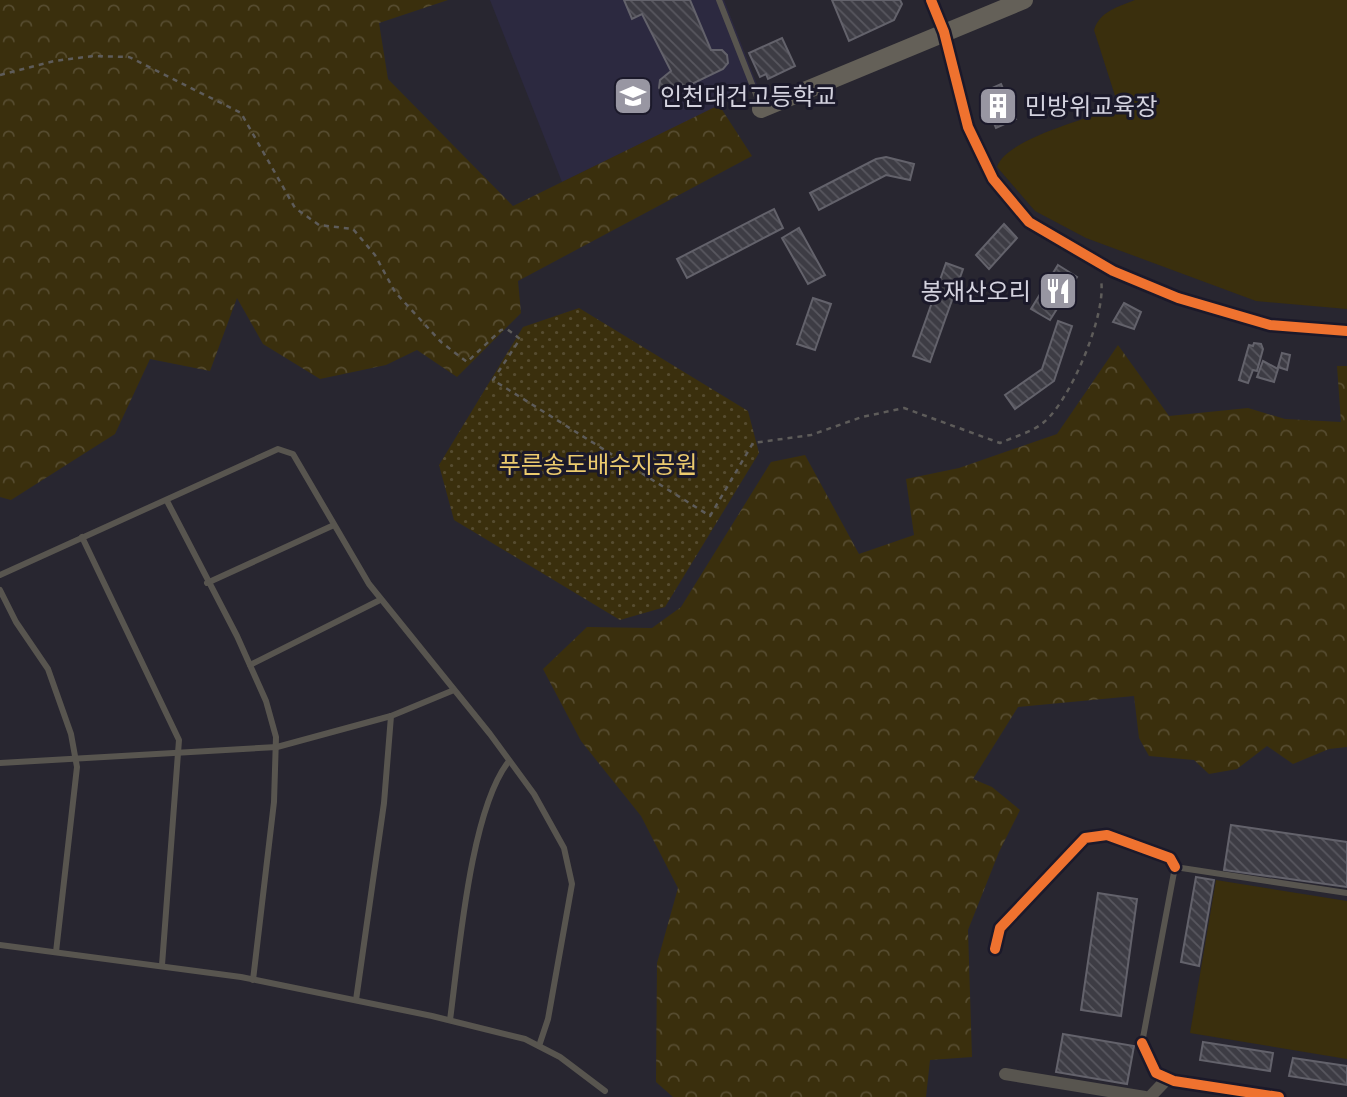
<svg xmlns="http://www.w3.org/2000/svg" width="1347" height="1097" viewBox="0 0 1347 1097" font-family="Quicksand,'Noto Sans KR',sans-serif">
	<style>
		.built { fill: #2c2940 }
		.grass { fill: #3a2f0d }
		.forest { fill: url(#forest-crowns) }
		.park { fill: url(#park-dots) }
		.building { fill: url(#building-back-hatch); stroke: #63626b; stroke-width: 2 }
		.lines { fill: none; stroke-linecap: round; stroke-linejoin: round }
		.path { stroke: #5e5c5a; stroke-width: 2.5; stroke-dasharray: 5 5; stroke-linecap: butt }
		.service { stroke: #58554f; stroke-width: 6 }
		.minor { stroke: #58554f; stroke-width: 12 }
		.secondary { stroke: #646058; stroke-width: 18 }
		.cycleway-casing { stroke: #1b192a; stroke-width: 15 }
		.cycleway { stroke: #ef722f; stroke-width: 10 }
		.labels { text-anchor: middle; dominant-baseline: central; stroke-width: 6; stroke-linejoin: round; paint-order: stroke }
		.poi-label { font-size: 24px; fill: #d4d3df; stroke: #1b192a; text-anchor: start }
		.park-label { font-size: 24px; fill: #eccb6e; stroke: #1b192a }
	</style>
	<defs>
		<pattern id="forest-crowns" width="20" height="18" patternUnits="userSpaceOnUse" patternTransform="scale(1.75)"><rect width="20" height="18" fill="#3a2f0d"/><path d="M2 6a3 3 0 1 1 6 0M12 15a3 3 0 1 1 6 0" fill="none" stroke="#564c30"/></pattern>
		<pattern id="park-dots" width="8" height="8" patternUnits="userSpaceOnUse" patternTransform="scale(1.75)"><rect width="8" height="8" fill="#3a2f0d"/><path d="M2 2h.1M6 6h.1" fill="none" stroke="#564c30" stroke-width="1.8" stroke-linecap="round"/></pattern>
		<pattern id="building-back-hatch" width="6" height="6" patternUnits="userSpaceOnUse" patternTransform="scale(1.75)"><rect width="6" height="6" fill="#3d3c44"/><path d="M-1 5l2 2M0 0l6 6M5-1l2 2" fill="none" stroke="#58575f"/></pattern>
	</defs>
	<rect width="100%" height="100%" fill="#282630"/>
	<!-- built -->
	<polygon class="built" points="490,0 724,0 758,87 562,182"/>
	<!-- grass -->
	<g class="grass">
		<path d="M1135 0H1347V309L1256 301 1086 238 1035 211 997 167C1006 140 1080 121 1107 111L1117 102 1094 30C1100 11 1118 7 1135 0Z"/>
		<polygon points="1216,880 1347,901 1347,1059 1190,1033"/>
	</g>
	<!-- forest -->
	<g class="forest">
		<polygon points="0,0 448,0 379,23 388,79 513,206 719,105 752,156 518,281 521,313 457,377 417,350 386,365 320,379 263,344 237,298 210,371 150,359 115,434 11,500 0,497"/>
		<polygon points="1118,345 1169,416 1248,408 1285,419 1341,422 1337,366 1347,366 1347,747 1329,749 1293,764 1267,746 1237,769 1209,774 1194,760 1149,756 1139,738 1134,696 1018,707 973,779 992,787 1020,810 999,852 968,930 972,1057 930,1060 926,1097 673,1097 656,1082 657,963 678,888 641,816 581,741 543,669 587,627 652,628 681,607 771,462 805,455 859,554 914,535 906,479 959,468 1057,434"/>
	</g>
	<!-- park -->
	<polygon class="park" points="579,308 748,411 759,453 665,607 620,620 454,520 439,465 523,327"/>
	<!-- building -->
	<g class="building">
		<polygon points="624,0 690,0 711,50 722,50 727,55 728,63 723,69 671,94 664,93 659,88 660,80 671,71 642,14 632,19"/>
		<polygon points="832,0 900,0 902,4 894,20 849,41"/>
		<polygon points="782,38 795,66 768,79 766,74 760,77 749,53"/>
		<polygon points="1001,84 1016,119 996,128 981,93"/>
		<polygon points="886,157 914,164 910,180 886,175 819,210 810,193 876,159"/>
		<polygon points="774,209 783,228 687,278 677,259"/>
		<polygon points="1004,224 1017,238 989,269 976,255"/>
		<polygon points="799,228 825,275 808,284 782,238"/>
		<polygon points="946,263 963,269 930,362 913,356"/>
		<polygon points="1058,265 1077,277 1050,320 1031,309"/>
		<polygon points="813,298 831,304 815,350 797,344"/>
		<polygon points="1124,303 1141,312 1134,329 1113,322"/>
		<polygon points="1058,321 1072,326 1054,381 1015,409 1005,395 1042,369"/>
		<polygon points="1254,343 1261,344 1263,349 1257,371 1253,370 1248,383 1239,380 1249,345 1253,346"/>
		<polygon points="1282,353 1290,355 1287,370 1278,367"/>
		<polygon points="1263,361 1278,369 1274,382 1257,377"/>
		<polygon points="1231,825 1347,842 1347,887 1224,870"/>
		<polygon points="1196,877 1214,880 1199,966 1181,962"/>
		<polygon points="1098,893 1137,899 1121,1016 1081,1010"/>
		<polygon points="1063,1034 1134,1046 1127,1084 1056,1072"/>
		<polygon points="1203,1042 1273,1053 1270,1071 1200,1060"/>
		<polygon points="1293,1058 1347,1066 1347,1085 1289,1076"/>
	</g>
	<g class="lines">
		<!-- path -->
		<path class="path" d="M0 75 54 61 93 56 129 57 241 113 295 208 319 225 353 229 375 255 395 292 441 342 467 362 501 330 507 329 520 339 493 380 710 516 753 443 811 435 862 417 904 408 1000 443C1013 437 1033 432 1044 422 1070 401 1107 314 1101 280"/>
		<!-- service -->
		<g class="service">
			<polyline points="719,0 761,107"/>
			<polyline points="167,501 237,636 266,701 276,737 274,802 253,980"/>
			<polyline points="82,537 179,740 162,965"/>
			<polyline points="0,575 278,449 293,454 369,584 490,734 534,794 564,848 572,884 548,1019 539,1046"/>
			<polyline points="207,583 334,525"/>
			<polyline points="0,590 16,622 48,669 71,734 77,767 56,952"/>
			<polyline points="250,665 380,600"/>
			<polyline points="0,763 277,747 391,716 454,690"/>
			<polyline points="0,945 241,977 432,1016 525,1039 560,1057 605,1091"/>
			<polyline points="356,1000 384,803 391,716"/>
			<path d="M450 1020C459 954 470 810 509 761"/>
			<polyline points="1142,1043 1175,867 1347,893"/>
		</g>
		<!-- minor -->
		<g class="minor">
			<polyline points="931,0 944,32 968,127 993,179 1029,222 1113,271 1178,298 1270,325 1347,331"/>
			<polyline points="995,949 1000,928 1085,838 1107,835 1170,858 1175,867"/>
			<polyline points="1142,1043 1156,1073 1174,1081 1279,1097"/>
			<polyline points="1005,1074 1145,1097"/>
			<polyline points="1150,1097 1168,1078"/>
		</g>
		<!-- secondary -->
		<polyline class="secondary" points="761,109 1024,0"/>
		<!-- cycleway casing -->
		<g class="cycleway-casing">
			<g id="cycleway">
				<polyline points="931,0 944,32 968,127 993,179 1029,222 1113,271 1178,298 1270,325 1347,331"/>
				<polyline points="995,949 1000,928 1085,838 1107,835 1170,858 1175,867"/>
				<polyline points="1142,1043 1156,1073 1174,1081 1279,1097"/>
			</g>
		</g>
		<!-- cycleway -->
		<use href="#cycleway" class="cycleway"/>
	</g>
	<!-- icons -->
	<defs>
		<g id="school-square" transform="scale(2.0125)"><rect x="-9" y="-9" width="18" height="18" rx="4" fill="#9896a2" stroke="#1b192a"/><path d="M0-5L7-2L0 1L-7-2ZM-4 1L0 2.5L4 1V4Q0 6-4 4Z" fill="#fff"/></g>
		<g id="building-square" transform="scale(2.0125)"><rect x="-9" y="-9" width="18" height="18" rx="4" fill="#9896a2" stroke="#1b192a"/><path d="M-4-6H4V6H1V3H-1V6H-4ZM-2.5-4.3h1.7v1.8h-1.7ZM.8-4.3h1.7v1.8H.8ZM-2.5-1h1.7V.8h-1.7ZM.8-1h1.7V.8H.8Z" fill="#fff"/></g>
		<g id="restaurant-square" transform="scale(2.0125)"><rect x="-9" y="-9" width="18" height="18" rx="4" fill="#9896a2" stroke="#1b192a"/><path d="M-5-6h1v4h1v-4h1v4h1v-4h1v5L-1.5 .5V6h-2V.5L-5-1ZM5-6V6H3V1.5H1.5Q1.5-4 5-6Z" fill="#fff"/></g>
	</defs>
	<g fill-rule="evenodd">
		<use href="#school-square" x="633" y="96"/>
		<use href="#building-square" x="998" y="106"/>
		<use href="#restaurant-square" x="1058" y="291"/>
	</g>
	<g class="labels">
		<!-- poi labels -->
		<g class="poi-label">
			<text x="660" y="96">인천대건고등학교</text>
			<text x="1025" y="106">민방위교육장</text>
			<text x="1031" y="291" text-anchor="end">봉재산오리</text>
		</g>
		<!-- park labels -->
		<g class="park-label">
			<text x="598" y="464">푸른송도배수지공원</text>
		</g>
	</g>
</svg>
